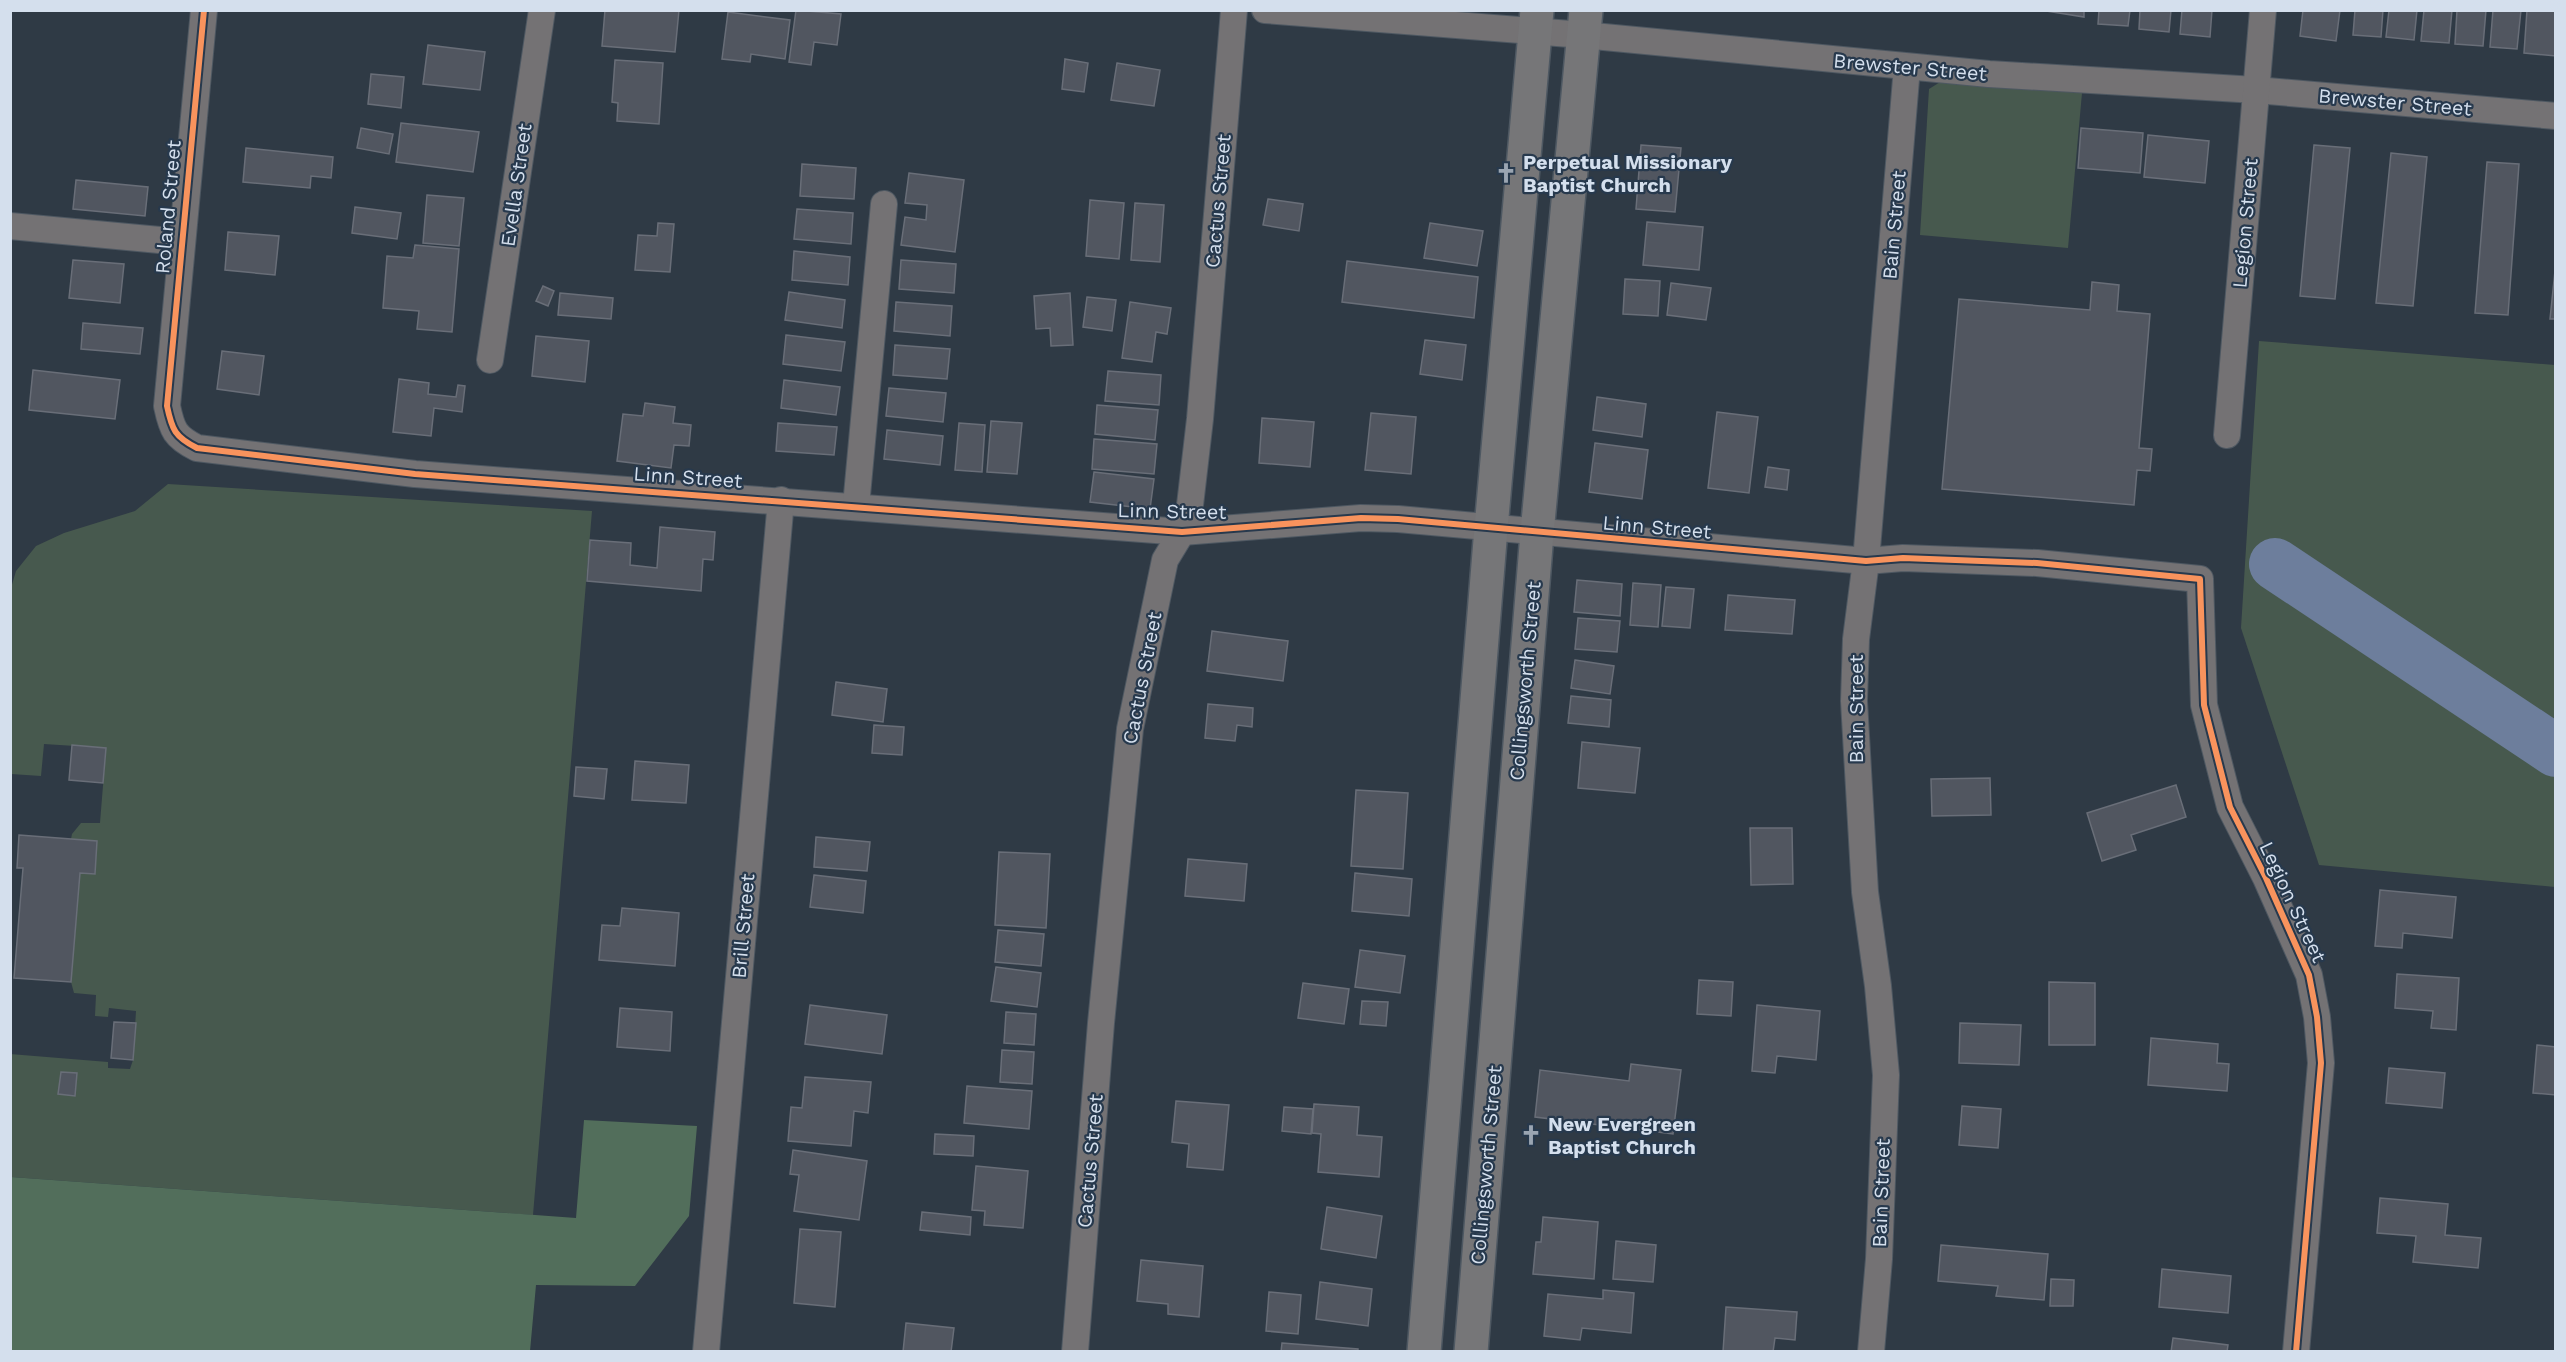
<svg xmlns="http://www.w3.org/2000/svg" width="2566" height="1362" viewBox="0 0 2566 1362" font-family="'Work Sans',sans-serif">
	<style>
		.green { fill: #47594e }
		.forest { fill: #526e5b }
		.lines { fill: none; stroke-linecap: round; stroke-linejoin: round }
		.river { stroke: #6d7e9c; stroke-width: 52 }
		.building { fill: #515660; stroke: #696e78; stroke-width: 1.5 }
		.minor-casing { stroke: #4e5862; stroke-width: 28 }
		.secondary-casing { stroke: #4e5862; stroke-width: 36 }
		.minor { stroke: #747274; stroke-width: 26 }
		.secondary { stroke: #767678; stroke-width: 33 }
		.cycleway-casing { stroke: #27394d; stroke-width: 10 }
		.cycleway { stroke: #f8935d; stroke-width: 6 }
		.labels { text-anchor: middle; dominant-baseline: central; stroke-width: 4.5; stroke-linejoin: round; paint-order: stroke }
		.street-label { font-size: 20px; fill: #d4dfed; stroke: #27394d }
		.poi-label { font-size: 20px; font-weight: bold; fill: #d4dfed; stroke: #27394d; text-anchor: start }
	</style>
	<rect width="100%" height="100%" fill="#2f3a45"/>
	<!-- green -->
	<g class="green">
		<polygon points="1945,79 2082,93 2068,248 1920,235 1929,89"/>
		<polygon points="2259,341 2555,365 2555,887 2319,865 2241,628"/>
		<polygon points="168,484 592,511 533,1215 11,1177 10,1054 108,1062 108,1068 130,1069 133,1060 136,1011 109,1008 108,1017 95,1016 96,995 74,993 71,982 80,873 95,874 97,842 71,839 72,834 81,823 100,823 106,748 44,744 41,776 11,774 11,588 16,571 36,546 64,533 135,511"/>
	</g>
	<!-- forest -->
	<polygon class="forest" points="584,1120 697,1126 689,1216 635,1286 536,1285 530,1351 11,1350 11,1177 576,1218"/>
	<g class="lines">
		<!-- river -->
		<polyline class="river" points="2275,564 2556,751"/>
	</g>
	<!-- building -->
	<g class="building">
		<polygon points="605,10 679,10 675,52 602,46"/>
		<polygon points="796,10 841,14 837,45 814,42 811,65 789,62"/>
		<polygon points="2040,10 2084,10 2084,17"/>
		<polygon points="2099,10 2130,10 2128,26 2098,24"/>
		<polygon points="2140,10 2171,10 2169,32 2139,29"/>
		<polygon points="2182,10 2212,10 2210,37 2180,34"/>
		<polygon points="2303,10 2340,10 2336,41 2300,36"/>
		<polygon points="2355,10 2383,10 2381,37 2353,35"/>
		<polygon points="2389,10 2417,10 2414,40 2386,37"/>
		<polygon points="2424,10 2452,10 2449,43 2421,41"/>
		<polygon points="2457,10 2486,10 2483,46 2455,44"/>
		<polygon points="2493,10 2521,10 2517,49 2490,47"/>
		<polygon points="2527,10 2556,10 2556,56 2524,53"/>
		<polygon points="728,12 790,20 785,59 751,54 750,62 722,59"/>
		<polygon points="428,45 485,52 480,90 423,84"/>
		<polygon points="1065,59 1088,63 1084,92 1062,89"/>
		<polygon points="615,60 663,63 659,124 617,121 618,103 612,102"/>
		<polygon points="1117,63 1160,70 1154,106 1111,100"/>
		<polygon points="371,74 404,77 401,108 368,104"/>
		<polygon points="401,123 479,132 473,172 396,162"/>
		<polygon points="361,128 393,134 389,154 357,148"/>
		<polygon points="2081,128 2143,133 2140,173 2078,168"/>
		<polygon points="2148,135 2209,141 2205,183 2144,177"/>
		<polygon points="1641,145 1681,148 1675,212 1636,209"/>
		<polygon points="2314,145 2350,148 2335,299 2300,296"/>
		<polygon points="246,148 333,157 331,178 311,176 310,188 243,182"/>
		<polygon points="2391,153 2427,157 2413,306 2376,303"/>
		<polygon points="2487,162 2519,164 2508,315 2475,313"/>
		<polygon points="802,164 856,168 854,199 800,196"/>
		<polygon points="909,173 964,180 955,252 901,245 905,217 926,220 927,205 905,203"/>
		<polygon points="76,180 148,187 145,216 73,209"/>
		<polygon points="427,195 464,198 459,246 423,243"/>
		<polygon points="1268,199 1303,204 1299,231 1263,225"/>
		<polygon points="1090,200 1124,203 1119,259 1086,256"/>
		<polygon points="1135,203 1164,205 1160,262 1131,260"/>
		<polygon points="355,207 401,213 397,239 352,233"/>
		<polygon points="797,209 853,213 851,244 794,239"/>
		<polygon points="1647,222 1703,227 1699,270 1643,265"/>
		<polygon points="658,223 674,224 670,272 635,270 638,235 657,236"/>
		<polygon points="1430,223 1483,231 1477,266 1424,258"/>
		<polygon points="228,232 279,236 275,275 225,270"/>
		<polygon points="415,245 459,249 452,332 417,329 419,311 383,308 387,256 413,258"/>
		<polygon points="794,251 850,257 848,285 792,280"/>
		<polygon points="73,260 124,264 120,303 69,298"/>
		<polygon points="901,260 956,264 954,293 899,289"/>
		<polygon points="1347,261 1478,277 1474,318 1342,302"/>
		<polygon points="2556,261 2556,319 2550,319"/>
		<polygon points="1625,279 1660,281 1658,316 1623,314"/>
		<polygon points="2092,282 2119,285 2117,311 2150,314 2139,448 2152,449 2150,471 2137,470 2134,505 1942,489 1959,299 2090,310"/>
		<polygon points="1671,283 1711,288 1706,320 1667,315"/>
		<polygon points="543,286 554,291 548,306 536,301"/>
		<polygon points="789,292 845,300 842,328 785,320"/>
		<polygon points="560,293 613,298 611,319 558,315"/>
		<polygon points="1070,293 1073,345 1051,346 1050,328 1036,329 1034,296"/>
		<polygon points="1087,297 1116,300 1112,331 1083,327"/>
		<polygon points="896,302 952,306 950,336 894,331"/>
		<polygon points="1130,302 1171,308 1167,334 1156,332 1152,362 1122,358"/>
		<polygon points="83,323 143,328 140,354 81,349"/>
		<polygon points="786,335 845,342 841,371 783,364"/>
		<polygon points="536,336 589,341 585,382 532,376"/>
		<polygon points="1425,340 1466,345 1462,380 1420,374"/>
		<polygon points="895,345 950,349 947,379 893,375"/>
		<polygon points="222,351 264,356 259,395 217,389"/>
		<polygon points="33,370 120,380 115,419 29,410"/>
		<polygon points="1108,371 1161,375 1159,405 1105,401"/>
		<polygon points="399,379 429,383 428,394 456,397 458,385 465,386 462,412 434,408 431,436 393,432"/>
		<polygon points="784,380 840,387 836,415 781,408"/>
		<polygon points="889,388 946,393 943,422 886,416"/>
		<polygon points="1597,397 1646,404 1642,437 1593,430"/>
		<polygon points="645,403 675,407 673,423 691,425 689,446 674,445 671,468 617,461 623,414 643,416"/>
		<polygon points="1097,405 1158,410 1155,440 1095,434"/>
		<polygon points="1717,412 1758,417 1749,493 1708,488"/>
		<polygon points="1371,413 1416,417 1411,474 1365,470"/>
		<polygon points="1262,418 1314,422 1310,467 1259,463"/>
		<polygon points="991,421 1022,423 1017,474 987,472"/>
		<polygon points="778,423 837,427 834,455 776,451"/>
		<polygon points="959,423 985,425 982,472 955,470"/>
		<polygon points="887,430 943,436 940,465 884,459"/>
		<polygon points="1094,439 1157,444 1154,474 1092,469"/>
		<polygon points="1595,443 1648,450 1642,499 1589,492"/>
		<polygon points="1768,467 1789,470 1787,490 1765,487"/>
		<polygon points="1094,472 1154,479 1150,509 1090,502"/>
		<polygon points="660,527 715,532 713,560 703,559 701,591 587,581 590,540 631,543 630,565 657,568"/>
		<polygon points="1577,580 1622,584 1620,616 1574,612"/>
		<polygon points="1633,583 1661,585 1658,627 1630,625"/>
		<polygon points="1666,587 1694,589 1690,628 1662,626"/>
		<polygon points="1728,595 1795,600 1792,634 1725,630"/>
		<polygon points="1578,618 1620,621 1617,652 1575,649"/>
		<polygon points="1212,631 1288,641 1283,681 1207,671"/>
		<polygon points="1575,660 1614,666 1610,694 1571,688"/>
		<polygon points="836,682 887,689 883,722 832,715"/>
		<polygon points="1571,696 1611,700 1609,727 1568,723"/>
		<polygon points="1208,704 1253,708 1252,727 1237,725 1235,741 1205,738"/>
		<polygon points="874,725 904,727 902,755 872,753"/>
		<polygon points="1582,742 1640,748 1635,793 1578,788"/>
		<polygon points="72,745 106,748 103,783 69,780"/>
		<polygon points="635,761 689,765 686,803 632,800"/>
		<polygon points="576,767 607,769 604,799 574,796"/>
		<polygon points="1990,778 1991,815 1932,816 1931,779"/>
		<polygon points="2176,785 2186,817 2131,835 2136,850 2102,861 2087,813"/>
		<polygon points="1356,790 1408,793 1403,869 1351,866"/>
		<polygon points="1750,828 1792,828 1793,884 1751,885"/>
		<polygon points="19,835 97,841 95,874 80,873 71,982 14,978 23,868 17,868"/>
		<polygon points="816,837 870,842 867,871 814,867"/>
		<polygon points="999,852 1050,854 1046,928 995,925"/>
		<polygon points="1188,859 1247,864 1244,901 1185,896"/>
		<polygon points="1355,873 1412,879 1409,916 1352,911"/>
		<polygon points="814,875 866,881 863,913 810,907"/>
		<polygon points="2380,890 2456,897 2452,938 2403,933 2402,948 2375,946"/>
		<polygon points="622,908 679,913 675,966 599,960 602,925 620,926"/>
		<polygon points="998,930 1044,934 1041,966 995,962"/>
		<polygon points="1360,950 1405,956 1400,993 1355,987"/>
		<polygon points="996,967 1041,973 1037,1007 991,1001"/>
		<polygon points="2397,974 2459,978 2456,1030 2431,1028 2433,1011 2395,1008"/>
		<polygon points="1699,980 1733,982 1731,1016 1697,1014"/>
		<polygon points="2049,982 2095,983 2095,1045 2049,1045"/>
		<polygon points="1303,983 1349,989 1344,1024 1298,1018"/>
		<polygon points="1362,1001 1388,1002 1386,1026 1360,1024"/>
		<polygon points="810,1005 887,1015 882,1054 805,1044"/>
		<polygon points="1757,1005 1820,1011 1816,1060 1777,1056 1775,1073 1752,1071"/>
		<polygon points="620,1008 672,1012 670,1051 617,1047"/>
		<polygon points="1006,1012 1036,1014 1034,1045 1004,1043"/>
		<polygon points="114,1022 136,1023 133,1060 111,1058"/>
		<polygon points="1960,1023 2021,1025 2019,1065 1959,1063"/>
		<polygon points="2151,1038 2218,1044 2217,1063 2229,1064 2227,1091 2148,1085"/>
		<polygon points="2537,1045 2556,1047 2556,1095 2533,1093"/>
		<polygon points="1002,1050 1034,1052 1032,1084 1000,1082"/>
		<polygon points="1631,1064 1681,1070 1673,1134 1535,1117 1540,1070 1629,1081"/>
		<polygon points="2389,1068 2445,1073 2442,1108 2386,1103"/>
		<polygon points="61,1072 77,1073 75,1096 58,1094"/>
		<polygon points="805,1077 871,1082 868,1113 854,1111 851,1146 788,1141 791,1107 802,1108"/>
		<polygon points="967,1086 1032,1091 1029,1129 964,1123"/>
		<polygon points="1176,1101 1229,1105 1223,1170 1187,1167 1189,1144 1172,1142"/>
		<polygon points="1314,1104 1359,1107 1357,1135 1382,1137 1379,1177 1318,1172 1321,1134 1312,1133"/>
		<polygon points="1962,1106 2001,1109 1998,1148 1959,1145"/>
		<polygon points="1284,1107 1313,1109 1311,1134 1282,1131"/>
		<polygon points="935,1134 974,1136 973,1156 934,1154"/>
		<polygon points="793,1150 867,1161 859,1220 794,1211 799,1175 790,1174"/>
		<polygon points="976,1166 1028,1171 1023,1228 984,1225 985,1211 972,1210"/>
		<polygon points="2380,1198 2448,1204 2445,1235 2481,1238 2478,1268 2413,1262 2416,1236 2377,1233"/>
		<polygon points="1327,1207 1382,1216 1376,1258 1321,1249"/>
		<polygon points="922,1212 971,1217 970,1235 920,1230"/>
		<polygon points="1543,1217 1598,1222 1594,1279 1533,1274 1536,1242 1541,1242"/>
		<polygon points="800,1229 841,1232 835,1307 794,1303"/>
		<polygon points="1616,1241 1656,1245 1653,1282 1613,1279"/>
		<polygon points="1941,1245 2048,1254 2044,1300 1996,1296 1998,1286 1938,1281"/>
		<polygon points="1141,1260 1203,1266 1199,1317 1168,1314 1168,1304 1137,1301"/>
		<polygon points="2162,1269 2231,1276 2228,1313 2159,1307"/>
		<polygon points="2051,1279 2074,1280 2073,1306 2050,1306"/>
		<polygon points="1320,1282 1372,1289 1368,1326 1316,1319"/>
		<polygon points="1603,1290 1634,1293 1631,1333 1582,1328 1580,1340 1544,1336 1548,1294 1603,1299"/>
		<polygon points="1269,1292 1301,1295 1298,1334 1266,1331"/>
		<polygon points="1726,1307 1797,1312 1795,1340 1775,1338 1773,1352 1723,1352"/>
		<polygon points="906,1323 954,1328 951,1352 903,1352"/>
		<polygon points="2173,1338 2228,1345 2227,1352 2171,1352"/>
		<polygon points="1282,1343 1358,1349 1358,1352 1281,1352"/>
	</g>
	<g class="lines">
		<!-- minor casing -->
		<g class="minor-casing">
			<g id="minor">
				<path d="M204 10 167 406C172 430 175 437 197 448L415 474 1182 532 1361 518 1398 519 1866 561 1903 558 2037 563 2200 579 2204 705 2230 807 2266 878 2309 975 2317 1017 2321 1063 2296 1352"/>
				<polyline points="1265,10 1583,35 1989,74 2256,90 2556,116"/>
				<polyline points="10,226 181,242"/>
				<polyline points="490,360 542,10"/>
				<polyline points="2227,435 2263,10"/>
				<polyline points="856,506 884,204"/>
				<polyline points="706,1352 781,500"/>
				<polyline points="1075,1352 1101,1023 1130,729 1165,560 1182,532 1190,505 1200,419 1234,10"/>
				<polyline points="1871,1352 1879,1259 1886,1075 1878,986 1865,892 1854,701 1856,639 1866,561 1907,67"/>
			</g>
		</g>
		<!-- secondary casing -->
		<g class="secondary-casing">
			<g id="secondary">
				<polyline points="1424,1352 1491,528 1537,10"/>
				<polyline points="1471,1352 1537,533 1586,10"/>
			</g>
		</g>
		<!-- minor -->
		<use href="#minor" class="minor"/>
		<!-- secondary -->
		<use href="#secondary" class="secondary"/>
		<!-- cycleway casing -->
		<g class="cycleway-casing">
			<path id="cycleway" d="M204 10 167 406C172 430 175 437 197 448L415 474 1182 532 1361 518 1398 519 1866 561 1903 558 2037 563 2200 579 2204 705 2230 807 2266 878 2309 975 2317 1017 2321 1063 2296 1352"/>
		</g>
		<!-- cycleway -->
		<use href="#cycleway" class="cycleway"/>
	</g>
	<!-- icons -->
	<defs>
		<g id="church-bare" transform="scale(1.62)"><path d="M-1.2-6h2.4v3.5h3.3v2.4h-3.3V6h-2.4V-.1h-3.3v-2.4h3.3Z" fill="#9aa5b2" stroke="#27394d" stroke-width="2.5" paint-order="stroke"/></g>
	</defs>
	<g fill-rule="evenodd">
		<use href="#church-bare" x="1506" y="173"/>
		<use href="#church-bare" x="1531" y="1135"/>
	</g>
	<g class="labels">
		<!-- street labels -->
		<g class="street-label">
			<text transform="translate(1910 67) rotate(5)">Brewster Street</text>
			<text transform="translate(2395 102) rotate(5)">Brewster Street</text>
			<text transform="translate(516 185) rotate(-82)">Evella Street</text>
			<text transform="translate(1218 201) rotate(-85)">Cactus Street</text>
			<text transform="translate(168 207) rotate(-85)">Roland Street</text>
			<text transform="translate(2245 223) rotate(-85)">Legion Street</text>
			<text transform="translate(1894 225) rotate(-85)">Bain Street</text>
			<text transform="translate(688 477) rotate(4)">Linn Street</text>
			<text transform="translate(1172 511) rotate(1)">Linn Street</text>
			<text transform="translate(1657 527) rotate(5)">Linn Street</text>
			<text transform="translate(1142 678) rotate(-79)">Cactus Street</text>
			<text transform="translate(1525 681) rotate(-85)">Collingsworth Street</text>
			<text transform="translate(1856 709) rotate(-90)">Bain Street</text>
			<text transform="translate(2293 902) rotate(65)">Legion Street</text>
			<text transform="translate(743 926) rotate(-85)">Brill Street</text>
			<text transform="translate(1090 1161) rotate(-85)">Cactus Street</text>
			<text transform="translate(1486 1165) rotate(-85)">Collingsworth Street</text>
			<text transform="translate(1881 1193) rotate(-88)">Bain Street</text>
		</g>
		<!-- poi labels -->
		<g class="poi-label">
			<text x="1523" y="162">Perpetual Missionary<tspan x="1523" dy="23">Baptist Church</tspan></text>
			<text x="1548" y="1124">New Evergreen<tspan x="1548" dy="23">Baptist Church</tspan></text>
		</g>
	</g>
	<!-- border -->
	<rect width="2566" height="1362" fill="none" stroke="#d4dfed" stroke-width="24"/>
</svg>
